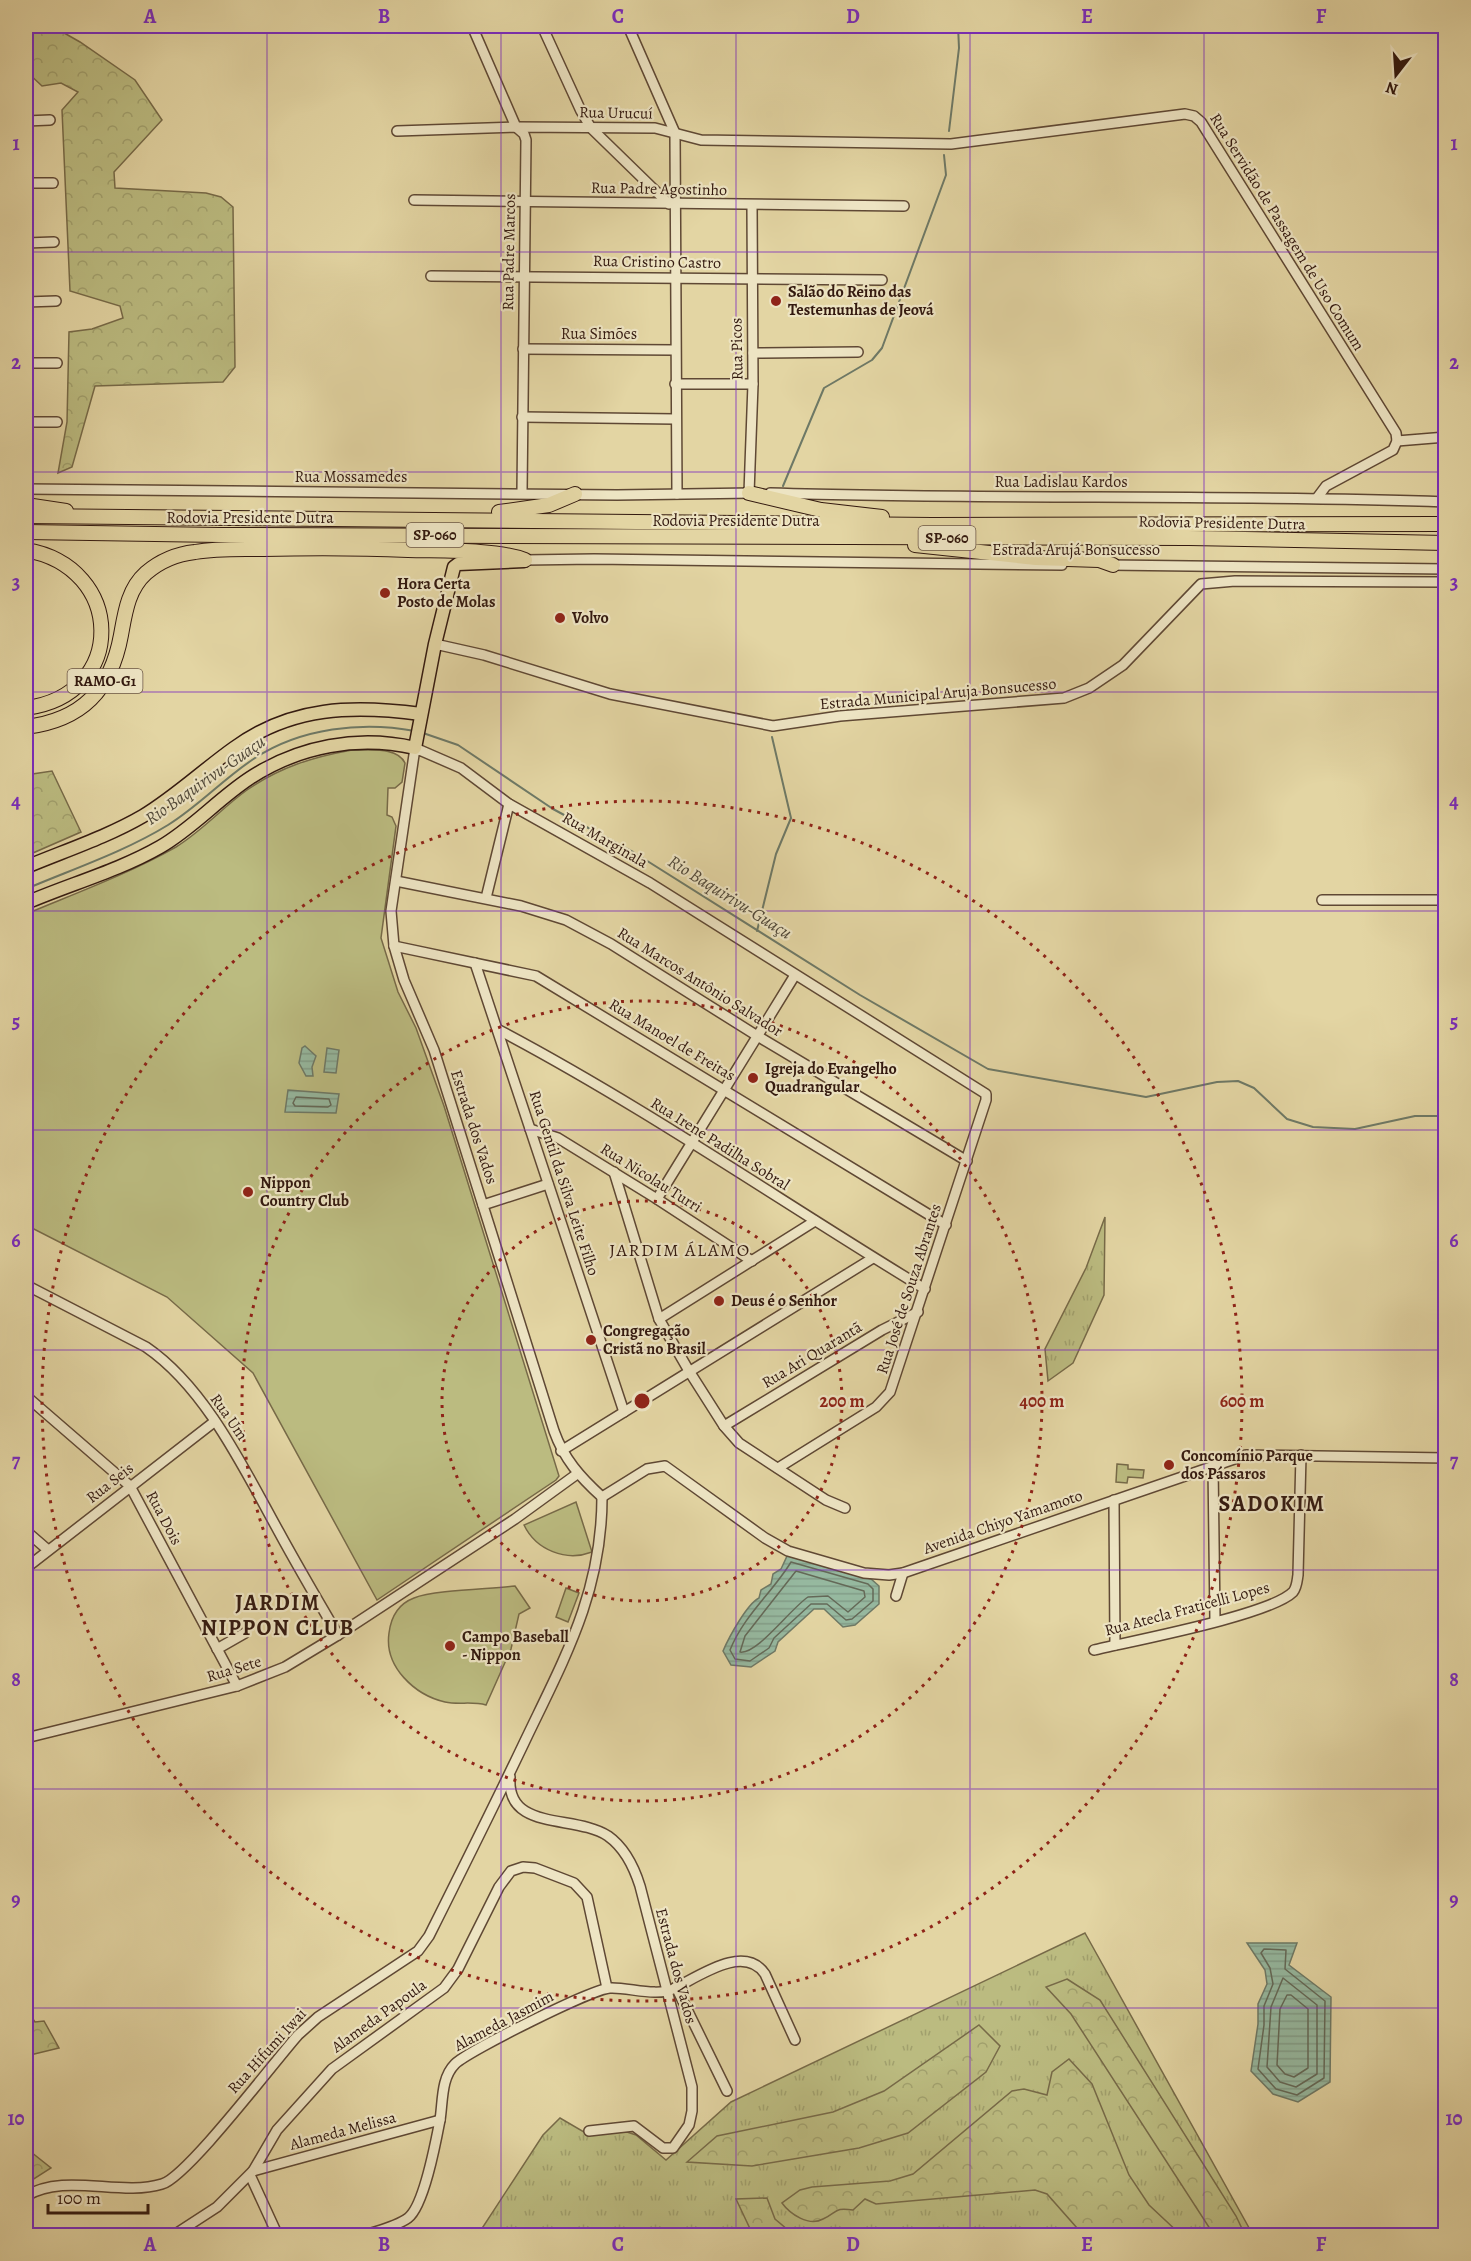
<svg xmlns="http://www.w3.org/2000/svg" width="1471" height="2261" viewBox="0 0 1471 2261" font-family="Alegreya,serif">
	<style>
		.grass { fill: url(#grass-tufts); stroke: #776a48; stroke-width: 1.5 }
		.forest { fill: url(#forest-crowns); stroke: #776a48; stroke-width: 1.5 }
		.pitch { fill: #bbbb80; stroke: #776a48; stroke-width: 1.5 }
		.water { fill: url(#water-rules); stroke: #6e7966; stroke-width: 1.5 }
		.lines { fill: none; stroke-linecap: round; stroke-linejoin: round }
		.shore { stroke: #646958; stroke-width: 1.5 }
		.stream { stroke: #6e7966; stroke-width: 2 }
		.minor-casing { stroke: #5f4834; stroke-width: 12 }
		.major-casing { stroke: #33190f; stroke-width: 15 }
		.highway-casing { stroke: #33190f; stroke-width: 16 }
		.minor { stroke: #ede4c3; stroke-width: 9 }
		.major { stroke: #e3d5a3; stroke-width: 12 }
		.highway { stroke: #e3d5a3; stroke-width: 14 }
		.grid { fill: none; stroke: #7b2cbf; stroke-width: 1.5; stroke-opacity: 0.55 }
		.ring { fill: none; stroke: #8f2418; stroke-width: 3; stroke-dasharray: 3 6 }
		.poi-dot { fill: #8f2418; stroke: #ede4c3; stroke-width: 2 }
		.labels { text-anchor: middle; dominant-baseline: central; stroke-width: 4.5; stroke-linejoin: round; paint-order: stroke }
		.shield { fill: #ede4c3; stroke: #6b5645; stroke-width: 1.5 }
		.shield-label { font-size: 15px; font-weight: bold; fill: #33190f }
		.street-label { font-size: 16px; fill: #33190f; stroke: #ede4c3 }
		.poi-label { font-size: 16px; font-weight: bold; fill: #33190f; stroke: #ede4c3; text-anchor: start }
		.water-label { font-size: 18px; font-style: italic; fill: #51493a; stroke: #ede4c3 }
		.neighbourhood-label { font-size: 18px; letter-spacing: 1.5px; fill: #33190f; stroke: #ede4c3 }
		.district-label { font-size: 22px; font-weight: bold; letter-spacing: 1.5px; fill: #33190f; stroke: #ede4c3 }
		.centre { fill: #8f2418; stroke: #ede4c3; stroke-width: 3 }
		.ring-label { font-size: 18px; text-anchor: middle; font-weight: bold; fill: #8f2418; stroke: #ede4c3; stroke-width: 4.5; stroke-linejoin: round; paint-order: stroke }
		.neatline { fill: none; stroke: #7b2cbf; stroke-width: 2 }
		.grid-label { font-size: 20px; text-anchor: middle; font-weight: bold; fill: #7b2cbf }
	</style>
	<defs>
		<pattern id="grass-tufts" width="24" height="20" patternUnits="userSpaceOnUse" patternTransform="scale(1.5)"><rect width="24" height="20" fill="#bbbb80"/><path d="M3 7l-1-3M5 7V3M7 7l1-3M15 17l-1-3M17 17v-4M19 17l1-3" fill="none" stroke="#a1a06d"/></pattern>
		<pattern id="forest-crowns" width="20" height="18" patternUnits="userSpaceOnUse" patternTransform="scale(1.5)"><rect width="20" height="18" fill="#bbbb80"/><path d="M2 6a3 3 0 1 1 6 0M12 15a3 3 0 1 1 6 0" fill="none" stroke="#a1a06d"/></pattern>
		<pattern id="water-rules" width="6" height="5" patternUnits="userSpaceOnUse" patternTransform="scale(1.5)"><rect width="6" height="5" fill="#96b9a0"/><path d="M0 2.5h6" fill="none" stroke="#829e89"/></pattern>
	</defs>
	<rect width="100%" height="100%" fill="#e3d5a3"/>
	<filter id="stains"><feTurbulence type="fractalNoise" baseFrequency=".00333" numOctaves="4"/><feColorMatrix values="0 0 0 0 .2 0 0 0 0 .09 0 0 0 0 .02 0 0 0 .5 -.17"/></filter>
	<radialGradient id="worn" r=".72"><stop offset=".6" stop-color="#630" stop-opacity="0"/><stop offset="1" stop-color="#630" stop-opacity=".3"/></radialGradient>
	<!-- grass -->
	<g class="grass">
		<polygon points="1105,1217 1104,1295 1073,1363 1048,1381 1045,1349 1086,1268"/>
		<polygon points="1085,1933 1253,2235 477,2236 543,2135 560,2118 589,2135 624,2131 636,2135 666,2160 731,2102"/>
	</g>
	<!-- forest -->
	<g class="forest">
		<polygon points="26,26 52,26 80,42 135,80 162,120 114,172 115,188 206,193 221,197 233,207 235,367 223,382 95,386 72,467 58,473 67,422 69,332 92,329 123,318 120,306 70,291 62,110 78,92 61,83 42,86 26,71"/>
		<polygon points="52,771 81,832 26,856 26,775"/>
		<polygon points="1067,1979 1100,2000 1236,2216 1245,2235 1214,2235 1071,2014 1046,1987"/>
		<polygon points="26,2009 35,2022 44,2021 59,2048 26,2056"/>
		<polygon points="979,2025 1000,2046 986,2072 908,2133 859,2148 752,2166 687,2162 717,2136 833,2112 884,2091"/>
		<path d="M1069 2059 1092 2084 1129 2175 1149 2205 1181 2235H1129L1115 2231 1090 2233 1078 2229 1047 2194 1035 2190 876 2204 865 2199 853 2210C834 2207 838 2212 823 2219 809 2227 790 2214 782 2203L800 2190 812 2187 890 2181 913 2174 1012 2091 1024 2089 1047 2095 1052 2072Z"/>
		<polygon points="26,2148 51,2168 26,2184"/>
		<polygon points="767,2198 775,2219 794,2235 753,2235 736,2199"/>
	</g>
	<!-- pitch -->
	<g class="pitch">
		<path d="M352 750C369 751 397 746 405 763L402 782 395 788H388L387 815 392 817 396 826 381 938 398 992 416 1028 444 1106 559 1476 556 1480 377 1600 253 1373 167 1297 26 1225V914C76 893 128 874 176 847 202 831 222 808 247 790 280 767 313 757 352 750Z"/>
		<polygon points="1117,1464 1128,1465 1128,1469 1144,1470 1143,1478 1128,1477 1127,1483 1116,1482"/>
		<path d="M576 1502 592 1552C566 1562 536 1550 524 1525Z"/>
		<path d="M515 1586 530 1608 519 1614 511 1649 486 1705C472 1701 459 1705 445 1702 415 1695 384 1667 389 1633 391 1617 398 1604 414 1598 434 1590 491 1589 515 1586Z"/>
		<polygon points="566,1588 579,1593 568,1622 556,1617"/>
	</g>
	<!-- water -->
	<g class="water">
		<polygon points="305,1046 316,1056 312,1067 313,1076 306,1076 299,1063 302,1048"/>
		<polygon points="327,1048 339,1050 336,1073 324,1072"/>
		<polygon points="288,1090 339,1094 336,1113 285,1112"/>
		<path d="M788 1554 871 1579 879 1586V1604L855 1625 843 1627 824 1609H814L778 1642 775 1651 751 1667 731 1665 723 1651C729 1637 747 1604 759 1598L761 1590 771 1584 773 1574 781 1569Z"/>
		<polygon points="1247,1943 1297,1943 1289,1965 1331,1997 1330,2082 1298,2102 1273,2094 1251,2071 1258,2024 1258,2004 1267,1984 1265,1970"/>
	</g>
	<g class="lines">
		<!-- shore -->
		<g class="shore">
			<polygon points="296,1097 329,1099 331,1105 328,1107 295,1106 293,1103"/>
			<path d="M791 1562 868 1584 873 1589V1601L852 1619 846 1620 827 1604H811L774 1638 769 1648 750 1661 735 1659 730 1650C744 1615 773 1592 791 1562Z"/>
			<path d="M796 1571 864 1591 865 1597 848 1612 828 1596 808 1597C790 1609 757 1655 740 1652L745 1636Z"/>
			<polygon points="1264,1949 1286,1950 1285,1969 1325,2001 1324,2078 1297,2095 1276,2089 1258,2069 1264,2025 1264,2006 1273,1984 1270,1968 1261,1953"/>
			<polygon points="1283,1978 1317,2005 1317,2074 1296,2087 1280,2082 1267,2067 1271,2007"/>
			<polygon points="1287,1995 1291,1995 1308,2009 1308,2068 1294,2077 1285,2074 1277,2065 1280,2009"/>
		</g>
		<!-- stream -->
		<g class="stream">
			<polyline points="949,131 959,48 958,26"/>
			<polyline points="783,486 824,388 872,360 882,348 946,175 944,155"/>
			<polyline points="423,733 458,745 553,809 633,852 860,995 988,1069 1146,1097 1217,1082 1238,1081 1254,1088 1287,1119 1313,1127 1355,1129 1415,1116 1446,1116"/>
			<path d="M26 889C73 869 124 852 168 825 199 806 224 778 255 758 301 728 362 721 415 731"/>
			<polyline points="757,931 776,854 791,818 772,737"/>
		</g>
		<!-- minor casing -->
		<g class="minor-casing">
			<g id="minor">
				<polyline points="472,26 516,127 524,134 526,140 522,492"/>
				<polyline points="542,26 581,111 591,128 669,204"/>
				<polyline points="628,26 675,133 677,494"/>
				<polyline points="26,121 50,120"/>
				<polyline points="397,131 516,127 655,128 701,140 951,144 1185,114 1194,116 1201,122 1396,433 1397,441 1393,450 1326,486 1317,498"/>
				<polyline points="26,183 53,183"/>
				<polyline points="414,200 904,206"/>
				<polyline points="26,243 54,242"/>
				<polyline points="431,276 882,280"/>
				<polyline points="26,302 56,301"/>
				<polyline points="523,349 675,350"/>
				<polyline points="753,353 858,352"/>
				<polyline points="26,363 57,363"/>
				<polyline points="675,384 753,384"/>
				<polyline points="522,417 675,419"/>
				<polyline points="26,422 57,422"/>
				<polyline points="1397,441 1446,437"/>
				<polyline points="26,489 617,495 753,493"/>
				<polyline points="749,493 753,384 752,205"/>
				<path d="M770 493C995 500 1220 494 1446 502"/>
				<polyline points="525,560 594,559 1062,565"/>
				<polyline points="1109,565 1446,569"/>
				<polyline points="435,644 484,655 610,694 773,726 840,716 1064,698 1089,688 1123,665 1201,584 1235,581 1446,582"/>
				<polyline points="396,881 521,906 566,920 611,944 759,1037 967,1161"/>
				<polyline points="486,898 509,804"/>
				<polyline points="1322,900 1446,900"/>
				<polyline points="394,946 536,976 946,1225"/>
				<polyline points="475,963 624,1412"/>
				<path d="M497 1029C645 1107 783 1203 925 1289"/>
				<polyline points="530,1129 558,1138 657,1199 752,1261"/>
				<polyline points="614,1172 659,1319 689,1371 724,1426 739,1443 826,1500 845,1508"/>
				<polyline points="657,1199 795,975"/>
				<polyline points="483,1205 548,1184"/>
				<path d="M26 1285 146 1347C206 1388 244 1469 279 1532 298 1567 318 1601 338 1635"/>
				<polyline points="659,1319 815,1221"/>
				<polyline points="26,1396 130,1486 237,1686"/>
				<polyline points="724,1426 882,1330 918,1312"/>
				<polyline points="561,1451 873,1258"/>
				<polyline points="1213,1465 1215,1620"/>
				<path d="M602 1497C580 1477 564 1459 554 1431L434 1050 404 980 394 946 391 911 415 748 461 768 509 804 650 883 986 1094V1100L890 1392 876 1407 778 1468"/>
				<polyline points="602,1497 647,1469 665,1466 765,1538 788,1551 864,1573 889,1575 903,1573 1246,1455 1446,1458"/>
				<polyline points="1114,1500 1115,1645"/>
				<polyline points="26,1531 48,1550"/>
				<polyline points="26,1568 214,1422"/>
				<polyline points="896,1596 903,1573"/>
				<polyline points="217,1649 245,1633"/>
				<path d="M1094 1650C1132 1641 1270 1615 1293 1592 1297 1587 1297 1581 1298 1575L1301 1455"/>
				<polyline points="26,1738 237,1686 285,1667 338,1635 515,1519 577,1474"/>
				<path d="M510 1777C506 1832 575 1814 608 1836 625 1848 634 1867 640 1886L692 2087V2111L689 2125 673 2148H663L634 2126 589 2131"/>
				<polyline points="676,1987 727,2091"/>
				<polyline points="253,2171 440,2120"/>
				<polyline points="250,2175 278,2236"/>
				<polyline points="1445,2192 1446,2192"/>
				<path d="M26 2196C65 2172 120 2197 162 2184 187 2177 274 2062 298 2035L318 2017 418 1951 429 1936C461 1872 493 1808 524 1743 564 1659 602 1593 602 1497"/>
				<polyline points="163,2236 177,2233 217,2207 253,2171 277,2130 332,2069 444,1988 458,1969 499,1887 511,1871 523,1867 535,1868 574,1883 587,1897 607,1988"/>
				<path d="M362 2236C376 2231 396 2227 408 2218 424 2206 436 2141 440 2120 443 2101 441 2078 455 2064 468 2051 592 1989 610 1988 628 1987 656 1997 673 1989 698 1977 744 1943 765 1974L795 2040"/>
			</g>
		</g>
		<!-- major casing -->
		<g class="major-casing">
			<g id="major">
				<path d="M26 867C64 851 107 837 143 816 176 796 203 770 234 748 291 706 354 705 421 714"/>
				<path d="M26 903C70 884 118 871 160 847 193 828 218 799 250 778 299 746 358 735 415 748L435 644 454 567 458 564 524 561"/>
			</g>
		</g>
		<!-- highway casing -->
		<g class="highway-casing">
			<g id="highway">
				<polyline points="749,493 821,510 882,517"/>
				<polyline points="26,505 66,511"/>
				<polyline points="499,512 549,505 575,494"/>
				<polyline points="26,516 932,525 1446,524"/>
				<polyline points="26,532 219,535 1189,538 1446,543"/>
				<polyline points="915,545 1036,558 1099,560 1113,565"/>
				<path d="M26 550C125 567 128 695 26 708"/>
				<path d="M26 727C82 720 111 690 121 635 125 613 128 589 146 573 160 561 177 554 195 552 217 548 241 549 263 549 312 548 360 548 408 550 441 551 495 549 525 560"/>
			</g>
		</g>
		<!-- minor -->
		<use href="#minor" class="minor"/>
		<!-- major -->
		<use href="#major" class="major"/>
		<!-- highway -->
		<use href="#highway" class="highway"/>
	</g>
	<!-- grid -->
	<path class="grid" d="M267 26V2236M501 26V2236M736 26V2236M970 26V2236M1204 26V2236M26 252H1446M26 472H1446M26 692H1446M26 911H1446M26 1130H1446M26 1350H1446M26 1570H1446M26 1789H1446M26 2008H1446"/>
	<!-- distance rings -->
	<g class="ring">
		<circle cx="642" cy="1401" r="200"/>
		<circle cx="642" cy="1401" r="400"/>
		<circle cx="642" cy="1401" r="600"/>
	</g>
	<!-- markers -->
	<g class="poi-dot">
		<circle cx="776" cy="301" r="6"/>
		<circle cx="385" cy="593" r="6"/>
		<circle cx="560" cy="618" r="6"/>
		<circle cx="753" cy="1078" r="6"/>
		<circle cx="248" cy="1192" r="6"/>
		<circle cx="719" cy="1301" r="6"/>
		<circle cx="591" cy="1340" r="6"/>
		<circle cx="1169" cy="1465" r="6"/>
		<circle cx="450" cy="1646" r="6"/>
	</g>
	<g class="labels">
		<!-- shield labels -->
		<g class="shield">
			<rect x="406.5" y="523" width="57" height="24" rx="4.5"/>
			<rect x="918.5" y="526" width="57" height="24" rx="4.5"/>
			<rect x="67.5" y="669" width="75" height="24" rx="4.5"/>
		</g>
		<g class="shield-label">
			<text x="435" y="535">SP-060</text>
			<text x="947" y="538">SP-060</text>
			<text x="105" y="681">RAMO-G1</text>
		</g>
		<!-- street labels -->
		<g class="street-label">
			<text transform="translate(616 113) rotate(1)">Rua Urucuí</text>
			<text transform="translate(659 189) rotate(1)">Rua Padre Agostinho</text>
			<text transform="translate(1287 232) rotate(58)">Rua Servidão de Passagem de Uso Comum</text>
			<text transform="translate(509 252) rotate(-89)">Rua Padre Marcos</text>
			<text transform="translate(657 262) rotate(1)">Rua Cristino Castro</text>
			<text x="599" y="334">Rua Simões</text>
			<text transform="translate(737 349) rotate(-91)">Rua Picos</text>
			<text x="351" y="477">Rua Mossamedes</text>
			<text x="1061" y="482">Rua Ladislau Kardos</text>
			<text x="250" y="518">Rodovia Presidente Dutra</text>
			<text x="736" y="521">Rodovia Presidente Dutra</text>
			<text transform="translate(1222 523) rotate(1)">Rodovia Presidente Dutra</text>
			<text x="1076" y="550">Estrada Arujá Bonsucesso</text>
			<text transform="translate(938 694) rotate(-5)">Estrada Municipal Aruja Bonsucesso</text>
			<text transform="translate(605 840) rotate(30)">Rua Marginala</text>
			<text transform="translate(700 982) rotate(32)">Rua Marcos Antônio Salvador</text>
			<text transform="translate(672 1040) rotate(31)">Rua Manoel de Freitas</text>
			<text transform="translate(474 1127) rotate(72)">Estrada dos Vados</text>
			<text transform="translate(720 1144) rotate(32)">Rua Irene Padilha Sobral</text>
			<text transform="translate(651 1178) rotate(32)">Rua Nicolau Turri</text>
			<text transform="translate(564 1183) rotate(72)">Rua Gentil da Silva Leite Filho</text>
			<text transform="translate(909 1289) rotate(-72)">Rua José de Souza Abrantes</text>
			<text transform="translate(812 1355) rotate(-31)">Rua Ari Quarantã</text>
			<text transform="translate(229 1417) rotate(55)">Rua Um</text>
			<text transform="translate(110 1483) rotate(-38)">Rua Seis</text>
			<text transform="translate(164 1518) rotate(62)">Rua Dois</text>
			<text transform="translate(1003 1522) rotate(-19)">Avenida Chiyo Yamamoto</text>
			<text transform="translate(1187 1609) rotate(-15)">Rua Atecla Fraticelli Lopes</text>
			<text transform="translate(234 1669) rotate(-17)">Rua Sete</text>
			<text transform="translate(676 1966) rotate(75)">Estrada dos Vados</text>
			<text transform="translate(379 2016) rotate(-36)">Alameda Papoula</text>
			<text transform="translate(504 2021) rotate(-28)">Alameda Jasmim</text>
			<text transform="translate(267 2051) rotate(-48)">Rua Hifumi Iwai</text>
			<text transform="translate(343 2131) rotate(-15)">Alameda Melissa</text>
		</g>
		<!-- poi labels -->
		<g class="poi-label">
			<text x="788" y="292">Salão do Reino das<tspan x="788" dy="18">Testemunhas de Jeová</tspan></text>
			<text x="397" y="584">Hora Certa<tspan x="397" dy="18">Posto de Molas</tspan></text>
			<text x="572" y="618">Volvo</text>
			<text x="765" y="1069">Igreja do Evangelho<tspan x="765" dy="18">Quadrangular</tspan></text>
			<text x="260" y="1183">Nippon<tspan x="260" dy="18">Country Club</tspan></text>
			<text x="731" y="1301">Deus é o Senhor</text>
			<text x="603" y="1331">Congregação<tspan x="603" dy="18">Cristã no Brasil</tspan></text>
			<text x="1181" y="1456">Concomínio Parque<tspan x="1181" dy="18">dos Pássaros</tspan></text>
			<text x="462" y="1637">Campo Baseball<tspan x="462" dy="18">- Nippon</tspan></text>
		</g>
		<!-- water labels -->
		<g class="water-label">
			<text transform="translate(205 780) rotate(-35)">Rio Baquirivu-Guaçu</text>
			<text transform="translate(730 897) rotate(32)">Rio Baquirivu-Guaçu</text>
		</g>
		<!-- neighbourhood labels -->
		<g class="neighbourhood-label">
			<text x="680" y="1250">JARDIM ÁLAMO</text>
		</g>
		<!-- district labels -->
		<g class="district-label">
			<text x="1272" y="1504">SADOKIM</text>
			<text x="278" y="1603">JARDIM<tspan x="278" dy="25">NIPPON CLUB</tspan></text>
		</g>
	</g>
	<circle cx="642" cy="1401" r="9" class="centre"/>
	<g class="ring-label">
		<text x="842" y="1407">200 m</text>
		<text x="1042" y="1407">400 m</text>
		<text x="1242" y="1407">600 m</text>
	</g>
	<!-- margin -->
	<rect width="1471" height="2261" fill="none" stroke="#e3d5a3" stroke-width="66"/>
	<!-- north arrow -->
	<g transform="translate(1396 75) rotate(197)" stroke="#ede4c3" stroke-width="4.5" paint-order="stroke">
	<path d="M0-4.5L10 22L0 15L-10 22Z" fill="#33190f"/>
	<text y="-9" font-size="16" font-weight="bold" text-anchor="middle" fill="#33190f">N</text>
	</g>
	<!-- scale -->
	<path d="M48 2204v9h100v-9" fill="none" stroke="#33190f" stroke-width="3"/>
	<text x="57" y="2204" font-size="18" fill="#33190f" stroke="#ede4c3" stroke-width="4.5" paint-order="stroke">100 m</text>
	<rect x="33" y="33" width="1405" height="2195" class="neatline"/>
	<g class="grid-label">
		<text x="150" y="23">A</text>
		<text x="384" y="23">B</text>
		<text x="618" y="23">C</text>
		<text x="853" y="23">D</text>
		<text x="1087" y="23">E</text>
		<text x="1321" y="23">F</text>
		<text x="16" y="150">1</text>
		<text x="1454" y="150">1</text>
		<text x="16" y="369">2</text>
		<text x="1454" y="369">2</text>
		<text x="16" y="589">3</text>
		<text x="1454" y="589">3</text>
		<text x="16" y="808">4</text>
		<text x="1454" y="808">4</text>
		<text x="16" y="1028">5</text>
		<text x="1454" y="1028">5</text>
		<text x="16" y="1247">6</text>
		<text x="1454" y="1247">6</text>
		<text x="16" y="1467">7</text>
		<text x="1454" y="1467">7</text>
		<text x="16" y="1686">8</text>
		<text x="1454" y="1686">8</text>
		<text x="16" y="1906">9</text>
		<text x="1454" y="1906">9</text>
		<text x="16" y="2125">10</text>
		<text x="1454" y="2125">10</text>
		<text x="150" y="2251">A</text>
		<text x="384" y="2251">B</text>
		<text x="618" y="2251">C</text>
		<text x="853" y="2251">D</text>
		<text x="1087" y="2251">E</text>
		<text x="1321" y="2251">F</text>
	</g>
	<rect width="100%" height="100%" filter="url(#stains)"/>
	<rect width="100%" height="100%" fill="url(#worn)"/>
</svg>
